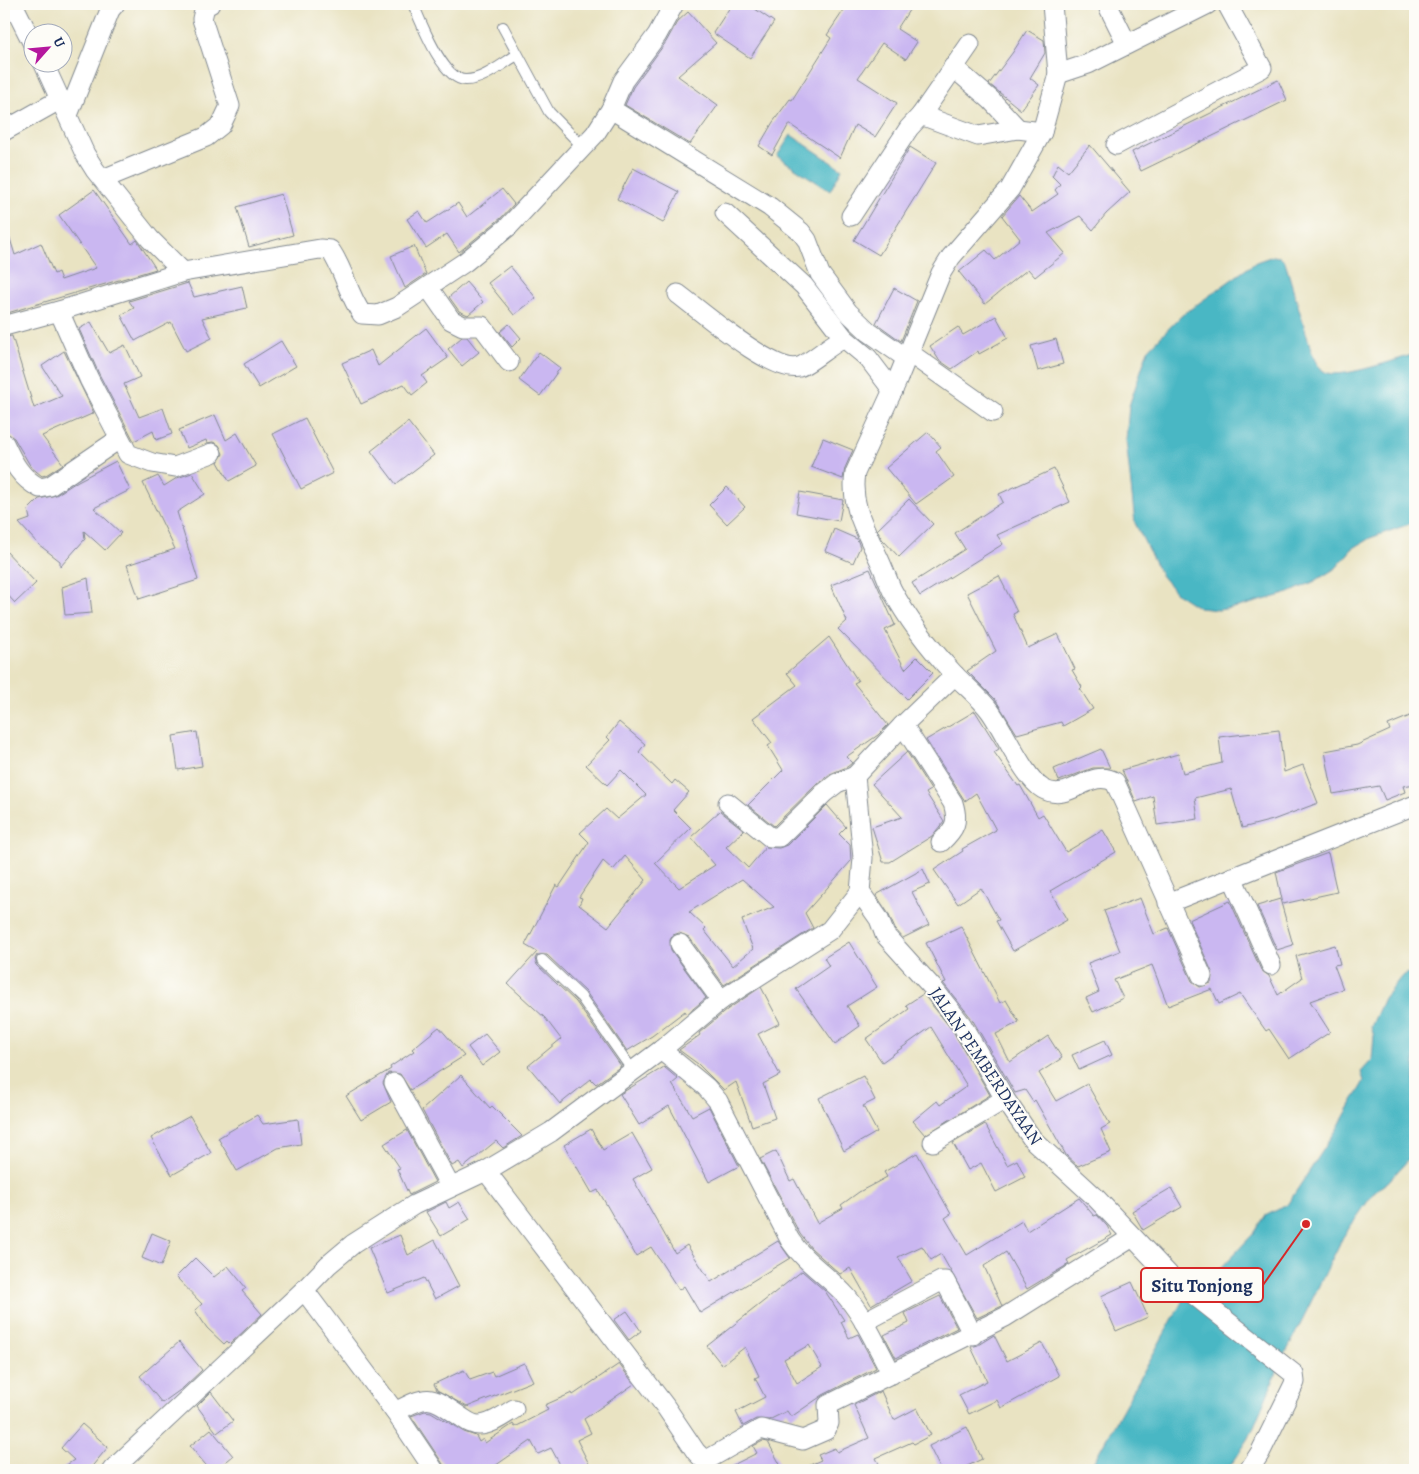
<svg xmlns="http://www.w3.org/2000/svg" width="1419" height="1474" viewBox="0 0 1419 1474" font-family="Alegreya,serif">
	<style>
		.water { fill: #4ab7c4; stroke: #327391 }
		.building { fill: #cab7f1; fill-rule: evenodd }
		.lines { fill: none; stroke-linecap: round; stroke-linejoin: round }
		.service-casing { stroke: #828990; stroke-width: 12 }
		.minor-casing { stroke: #828990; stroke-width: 21 }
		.service { stroke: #fff; stroke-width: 10 }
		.minor { stroke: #fff; stroke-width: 19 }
		.labels { text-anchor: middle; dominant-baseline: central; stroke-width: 4; stroke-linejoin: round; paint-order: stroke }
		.street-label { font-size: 18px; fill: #1b2f5e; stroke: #fdfcf7 }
		.leader { fill: none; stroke: #d62828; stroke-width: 2 }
		.callout-dot { fill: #d62828; stroke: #fdfcf7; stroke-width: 2 }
		.callout { fill: #fdfcf7; stroke: #d62828; stroke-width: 2 }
		.callout-label { font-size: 19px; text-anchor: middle; font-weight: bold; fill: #1b2f5e }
	</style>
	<rect width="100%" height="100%" fill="#fdfcf7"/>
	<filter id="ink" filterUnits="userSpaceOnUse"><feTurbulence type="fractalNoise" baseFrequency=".02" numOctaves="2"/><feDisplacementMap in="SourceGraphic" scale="10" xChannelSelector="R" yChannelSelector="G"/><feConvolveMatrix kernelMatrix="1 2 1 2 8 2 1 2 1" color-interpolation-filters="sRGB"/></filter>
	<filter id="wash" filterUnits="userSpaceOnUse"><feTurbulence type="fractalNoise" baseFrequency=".0096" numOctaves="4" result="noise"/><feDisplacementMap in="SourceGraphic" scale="20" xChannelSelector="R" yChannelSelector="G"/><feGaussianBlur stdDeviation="1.12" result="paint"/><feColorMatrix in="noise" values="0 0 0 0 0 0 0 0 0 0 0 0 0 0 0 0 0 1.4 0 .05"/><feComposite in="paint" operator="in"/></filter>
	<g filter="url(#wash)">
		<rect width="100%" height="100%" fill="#e9e3c2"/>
		<!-- water -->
		<g class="water">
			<polygon points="791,135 842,169 830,191 777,156"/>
			<path d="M1273 256 1280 257 1285 262 1313 356C1316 362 1320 371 1328 373 1344 378 1398 359 1415 354V522L1370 538 1352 549 1336 568 1315 581 1289 593 1238 607 1218 610 1199 608 1176 593 1161 575 1135 523 1126 440 1129 406 1148 350 1181 316 1256 262Z"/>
			<polygon points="1415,970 1415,1145 1408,1160 1388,1182 1375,1191 1343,1237 1280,1365 1249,1438 1232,1464 1223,1470 1089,1470 1188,1291 1205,1275 1220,1269 1255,1232 1265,1216 1287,1205 1337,1129 1364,1081 1361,1072 1372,1060 1374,1036 1371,1027 1384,998 1402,976"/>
		</g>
		<g id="blocks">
			<!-- building -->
			<g class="building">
				<polygon points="732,4 748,4 774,22 750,58 713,33"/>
				<polygon points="848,4 913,4 897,29 917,42 906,59 882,43 858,78 897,103 875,137 855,125 840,158 789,124 772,155 759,146 773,122 790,99 792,100 831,38 827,35"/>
				<polygon points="688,12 716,43 678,76 718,105 690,144 625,105 633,87 666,42 677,22"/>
				<polygon points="1027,30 1044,40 1045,53 1030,78 1039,85 1021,110 989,84 1013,52"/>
				<polygon points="1278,80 1287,100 1141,171 1132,152"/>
				<polygon points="1090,145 1130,192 1106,214 1093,230 1080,216 1048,233 1065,253 1035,277 1028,269 985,304 959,272 986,250 995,260 1020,239 1002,216 1019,196 1032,212 1058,194 1055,190 1060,184 1052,176 1058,164 1068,172"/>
				<polygon points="910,147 936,163 879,255 854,240"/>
				<polygon points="633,168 679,192 663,223 617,199"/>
				<polygon points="502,189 514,204 501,218 459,252 447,234 426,248 407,219 419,211 427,223 458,203 467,217"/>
				<polygon points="94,190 132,244 137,240 156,269 4,314 4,229 7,229 15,255 41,243 54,274 58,272 61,280 96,268 59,215"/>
				<polygon points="281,194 293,235 249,247 237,207"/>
				<polygon points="414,246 426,274 405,288 391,256"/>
				<polygon points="510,266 536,298 514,315 488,283"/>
				<polygon points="466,282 483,302 468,315 459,311 449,297"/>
				<polygon points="188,283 194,297 242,286 247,308 202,318 212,338 186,351 171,322 135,341 121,315 134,308 129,301"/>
				<polygon points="894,288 917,301 901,341 876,323"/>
				<polygon points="996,316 1008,338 979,354 978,351 952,369 939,360 930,346 958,327 963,335"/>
				<polygon points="91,322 109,353 125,345 140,377 124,384 139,417 163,408 172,434 156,440 153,431 134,441 99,374 79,329"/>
				<polygon points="509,324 521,338 512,347 500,332"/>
				<polygon points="426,328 448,358 422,376 427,383 412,395 404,384 361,404 342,363 371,350 378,366"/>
				<polygon points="12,336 34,408 62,396 42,366 64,351 94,413 42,436 63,464 46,475 42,476 31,467 14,438 4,432 4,337"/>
				<polygon points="462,337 467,337 479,352 462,366 448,349"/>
				<polygon points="1056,339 1063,364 1038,371 1031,346"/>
				<polygon points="281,341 296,366 259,388 244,364"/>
				<polygon points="539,352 560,368 540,396 519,380"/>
				<polygon points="215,415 226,440 237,433 256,466 229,481 218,462 223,454 219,445 213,442 207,443 206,440 187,448 179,430"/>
				<polygon points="305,418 333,473 301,489 273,434"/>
				<polygon points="408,422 434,455 396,484 371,451"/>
				<polygon points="928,432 941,447 936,451 954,477 916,504 886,468"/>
				<polygon points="823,438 853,450 845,468 843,479 811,467"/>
				<polygon points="116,461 130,490 94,508 121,533 105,550 84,531 85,539 60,567 60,561 38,544 19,523 30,519 28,510 39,499 56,495 78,481"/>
				<polygon points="1054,469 1070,502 997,535 1003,544 920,596 912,583 965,549 955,533 1003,502 999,494"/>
				<polygon points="192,473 205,494 177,512 198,580 139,599 127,565 175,549 143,483 158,476 164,486 177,478"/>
				<polygon points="727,487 745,507 727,524 709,505"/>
				<polygon points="800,492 843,500 839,521 796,513"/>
				<polygon points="909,499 933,524 899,557 882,539 877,530"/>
				<polygon points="834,529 857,539 860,547 853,563 825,551"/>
				<polygon points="4,549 36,583 15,603 4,591"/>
				<polygon points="870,569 895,625 885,630 905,669 917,657 933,673 907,699 838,629 847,621 831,585"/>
				<polygon points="999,576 1017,612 1013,614 1028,648 1058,634 1075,669 1072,670 1082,687 1080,689 1093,709 1063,726 1061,722 1017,734 995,699 967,671 996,651 967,593"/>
				<polygon points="88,578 92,613 65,615 62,587"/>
				<polygon points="829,637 858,681 854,683 888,725 878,735 846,757 852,763 847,767 830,774 817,784 774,826 748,805 783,770 768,746 772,743 753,718 797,685 787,673"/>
				<polygon points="975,711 999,749 994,752 1018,786 1020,785 1038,817 1043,814 1066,852 1103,830 1116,852 1050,891 1067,920 1013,951 996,921 999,920 981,888 958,904 934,870 963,851 962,849 996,830 976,793 965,801 926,740"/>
				<polygon points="1410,716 1415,728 1415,784 1403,786 1405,792 1385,800 1379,786 1333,794 1325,751 1357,745 1390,730 1388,725"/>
				<path d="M619 722 645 744 639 752 672 784 675 780 689 792 673 810 691 828 655 863 679 888 715 865 691 837 720 811 744 830 726 847 748 868 766 847 779 848 787 845 827 805 846 827 839 834 850 845 851 861 805 913 813 928 724 985 689 937 679 933 673 935 670 940 671 950 706 998 687 1014 685 1011 652 1036 627 1051 586 992 547 955H537L535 959 537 965 576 1002 621 1066 596 1084 591 1079 560 1104 528 1066 561 1039 545 1018 508 984 537 952 525 945 556 885 559 887 589 842 580 833 606 809 617 819 646 795 621 770 607 785 586 765 610 740 607 737ZM625 856 646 880 608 927 579 905 582 898 579 897 603 861 613 870ZM742 879 774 907 742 920 753 949 733 966 704 930 706 928 689 912Z"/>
				<polygon points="1279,730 1284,772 1303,765 1318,803 1273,820 1242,828 1231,789 1195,798 1198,819 1157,825 1153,796 1136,802 1122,770 1178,754 1183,773 1222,763 1219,737"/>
				<polygon points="197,732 202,766 178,770 173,736"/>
				<polygon points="1101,749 1110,768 1093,768 1059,781 1054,769"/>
				<polygon points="907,752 931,790 926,793 944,821 932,836 890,862 883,862 872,827 902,817 872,784"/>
				<polygon points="1328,853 1337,892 1283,904 1276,872"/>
				<polygon points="923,869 930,884 912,892 929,925 903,938 895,929 888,913 876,895"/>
				<polygon points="1140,898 1154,934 1168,928 1192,981 1200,987 1211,983 1212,972 1189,920 1230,901 1261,970 1269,976 1278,995 1302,978 1296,956 1335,945 1340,964 1334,965 1343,989 1310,1001 1330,1032 1289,1059 1269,1029 1266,1031 1240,994 1219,1004 1212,989 1168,1006 1152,965 1114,980 1123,998 1093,1012 1086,998 1099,992 1088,963 1120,951 1104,911"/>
				<polygon points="1280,899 1293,945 1277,950 1257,906"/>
				<polygon points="961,926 1000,1003 1006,1000 1019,1022 996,1034 1010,1062 1048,1036 1062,1058 1039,1073 1056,1101 1087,1084 1110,1124 1101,1129 1111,1152 1078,1166 1066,1155 1035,1100 1033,1102 1025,1090 1015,1093 972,1019 943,983 946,982 926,943"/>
				<polygon points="849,942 877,987 847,1006 860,1026 835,1044 796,989 829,966 824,958"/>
				<polygon points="761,987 780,1023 758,1034 780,1075 763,1084 775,1118 752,1126 736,1082 724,1090 698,1064 679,1050 700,1035 699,1033 728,1009"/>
				<polygon points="923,994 953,1031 990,1095 925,1135 913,1121 937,1101 940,1105 967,1086 931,1027 882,1062 866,1039 909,1009 906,1005"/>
				<polygon points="439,1027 464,1056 410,1090 400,1074 388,1073 383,1083 391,1102 361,1120 346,1096 391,1069 390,1067 414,1051 412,1049"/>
				<polygon points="485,1034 500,1052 482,1066 468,1047"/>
				<polygon points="1105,1040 1112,1055 1079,1070 1072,1055"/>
				<polygon points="664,1067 678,1079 672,1084 692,1116 709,1107 739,1166 709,1182 669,1106 639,1125 620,1094"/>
				<polygon points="461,1075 490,1108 492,1106 522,1136 503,1148 496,1141 463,1168 459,1162 452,1166 422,1110"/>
				<polygon points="863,1076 875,1100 863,1106 877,1132 844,1151 819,1098"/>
				<polygon points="257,1115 263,1124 298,1119 301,1144 278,1148 237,1171 218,1138"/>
				<polygon points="190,1116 211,1153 172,1175 151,1138"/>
				<polygon points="985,1124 1007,1165 1017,1160 1025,1177 996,1192 981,1163 968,1170 953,1143"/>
				<polygon points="591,1129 603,1150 632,1133 652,1168 633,1179 675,1253 687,1245 711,1282 778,1241 790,1258 700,1313 684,1286 679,1290 651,1247 636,1256 598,1190 592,1193 564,1145"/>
				<polygon points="407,1130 435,1182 409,1195 397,1169 400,1168 384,1144"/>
				<polygon points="776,1151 790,1181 794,1179 817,1223 843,1208 841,1205 859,1192 887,1177 884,1172 917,1153 951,1214 945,1218 967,1255 1022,1221 1027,1231 1079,1198 1094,1216 1097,1215 1107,1226 1112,1235 1067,1260 1069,1264 1027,1289 1006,1252 984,1266 1002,1306 977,1318 941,1254 931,1260 922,1246 898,1257 912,1281 871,1305 850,1268 840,1274 811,1248 800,1234 760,1159"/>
				<polygon points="1171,1188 1182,1207 1143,1230 1132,1211"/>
				<polygon points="446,1202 449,1208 459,1202 470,1219 441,1236 426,1212"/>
				<polygon points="152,1233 171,1241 161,1266 142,1258"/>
				<polygon points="400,1235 408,1255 435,1240 459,1286 435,1299 424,1278 388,1293 369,1248"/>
				<polygon points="195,1258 214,1277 228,1266 246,1288 242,1291 262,1314 230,1344 227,1341 224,1344 207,1328 195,1310 202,1304 176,1277"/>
				<path d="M802 1271 825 1291 844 1320 841 1322 849 1338 858 1334 876 1368 823 1395 791 1417 787 1411 769 1420 756 1419 743 1426 736 1412 765 1397 755 1378 759 1376 745 1347 722 1365 707 1346ZM809 1345 822 1367 797 1383 784 1359Z"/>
				<polygon points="1132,1282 1148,1317 1116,1331 1101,1296"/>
				<polygon points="940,1296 957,1328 896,1358 884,1335 909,1323 905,1313"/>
				<polygon points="627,1311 641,1331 629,1340 614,1320"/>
				<polygon points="994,1335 1007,1361 1042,1343 1059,1376 1001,1408 997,1400 969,1414 959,1395 987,1381 971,1347 978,1345"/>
				<polygon points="179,1342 202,1370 183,1388 162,1403 140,1376"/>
				<polygon points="524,1363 533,1381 467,1407 437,1390 434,1384 464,1370 470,1380 492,1372 494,1376"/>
				<polygon points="619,1364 634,1384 584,1419 591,1433 577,1440 592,1470 563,1470 551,1448 538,1454 531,1441 489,1470 445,1470 443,1464 411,1416 425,1411 431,1412 464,1432 476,1436 479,1442 483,1439 485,1443 513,1424 515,1427 548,1410 545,1405 572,1393 573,1395"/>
				<polygon points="881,1391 894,1420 917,1408 931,1435 914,1444 912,1442 876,1458 882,1470 799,1470 821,1460 818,1455 835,1448 837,1452 869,1438 854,1405"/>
				<polygon points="211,1392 233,1421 217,1433 197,1406"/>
				<polygon points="82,1424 108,1447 89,1470 59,1470 74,1460 61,1448"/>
				<polygon points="967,1427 982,1459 959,1470 941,1470 929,1446"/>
				<polygon points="211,1429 233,1456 216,1470 210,1470 190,1446"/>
				<polygon points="763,1441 768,1442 783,1470 723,1470 757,1453 753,1446"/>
			</g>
		</g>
	</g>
	<g filter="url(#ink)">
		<use href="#blocks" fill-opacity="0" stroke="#828990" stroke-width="1"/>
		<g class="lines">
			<!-- service casing -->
			<g class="service-casing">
				<g id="service">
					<path d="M413 4C421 22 443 81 466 80 483 80 502 64 517 55"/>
					<polyline points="503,27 549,112 584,148"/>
					<polyline points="542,960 581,997 633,1071"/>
				</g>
			</g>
			<!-- minor casing -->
			<g class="minor-casing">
				<g id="minor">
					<polyline points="13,4 32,42"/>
					<path d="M1052 4 1058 74 1042 132 1010 189 951 257 941 273 897 381 855 473C850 504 864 527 877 555 883 567 887 579 892 590 908 620 930 648 953 673 965 686 979 696 990 711 1004 730 1024 778 1043 789 1070 804 1089 767 1115 782L1202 976"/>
					<polyline points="1107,4 1127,44"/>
					<path d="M43 62 85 154 95 170 150 239 183 272 320 249 330 250C344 269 348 295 362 314L378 315 397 307 465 262 509 226 595 134 611 109 623 81 657 35 674 4"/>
					<polyline points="953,67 991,100 1018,129"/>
					<polyline points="1058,74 1088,64 1208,4"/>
					<polyline points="611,109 770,207 801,232 807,240 820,274 848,312 869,332 906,358"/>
					<polyline points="68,115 110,10 115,4"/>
					<polyline points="921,115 970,44"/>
					<polyline points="4,131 61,99"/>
					<polyline points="1116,145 1262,68 1227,4"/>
					<polyline points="103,179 206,137 221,125 230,106 202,19 205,6 210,4"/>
					<polyline points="725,213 804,286 844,338"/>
					<polyline points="851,216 909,128 921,115 978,136 1018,129 1042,132"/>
					<polyline points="428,287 451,320 463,326 482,326 509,362"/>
					<path d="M678 294C701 311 773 374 799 367 809 364 831 344 844 338L868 358 893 391"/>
					<polyline points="59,311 89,379 128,454 152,463 175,467 212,453"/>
					<polyline points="4,326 59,311 183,272"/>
					<polyline points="908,352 993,412"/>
					<path d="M4 443C13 462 20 478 40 488L50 486 119 439"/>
					<path d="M903 725 953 803C959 822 955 829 941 842"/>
					<polyline points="728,803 770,837 779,837 824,793 837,783 855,776"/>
					<polyline points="1232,877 1271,965"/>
					<polyline points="860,892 879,919 885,935 932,987 962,1025 1005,1099 1033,1140 1095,1197 1170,1276 1294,1374 1295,1382 1260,1453 1249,1470"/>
					<polyline points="1168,903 1415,805"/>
					<polyline points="680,944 721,1000"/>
					<path d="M661 1050 706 1087 718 1101 790 1240C805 1263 829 1276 847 1297 866 1320 878 1349 892 1374"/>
					<polyline points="394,1083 450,1186"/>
					<polyline points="933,1142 1005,1099"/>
					<polyline points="486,1171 665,1406 696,1452 705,1461 761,1429 803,1440 826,1430 829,1423 828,1405 1005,1317 1131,1238"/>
					<polyline points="304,1290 395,1412 434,1470"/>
					<polyline points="864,1322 941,1281 945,1281 973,1335"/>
					<path d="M395 1412C430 1394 429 1395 461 1417 467 1421 472 1425 479 1425 491 1425 504 1415 514 1409"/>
					<polyline points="112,1470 304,1290 328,1265 353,1244 414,1205 486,1171 551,1132 661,1050 721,1000 830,930 860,892 863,858 855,776 903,725 955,675"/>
				</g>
			</g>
			<!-- service -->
			<use href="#service" class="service"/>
			<!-- minor -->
			<use href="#minor" class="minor"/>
		</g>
	</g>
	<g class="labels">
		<!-- street labels -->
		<g class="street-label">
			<text transform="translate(986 1066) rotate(56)">JALAN PEMBERDAYAAN</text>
		</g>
	</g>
	<!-- callouts -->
	<path class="leader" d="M1306 1224L1263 1285"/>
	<circle class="callout-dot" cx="1306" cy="1224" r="5"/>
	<rect class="callout" x="1141" y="1268" width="122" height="34" rx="5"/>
	<g class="callout-label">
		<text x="1202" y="1292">Situ Tonjong</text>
	</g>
	<!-- margin -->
	<rect width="1419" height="1474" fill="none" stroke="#fdfcf7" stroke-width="20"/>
	<!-- north arrow -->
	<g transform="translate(48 48) rotate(63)"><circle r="24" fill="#fdfcf7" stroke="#a3aaba"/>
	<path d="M0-4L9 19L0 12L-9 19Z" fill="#b5179e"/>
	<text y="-8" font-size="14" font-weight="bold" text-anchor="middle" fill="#1b2f5e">U</text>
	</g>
</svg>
